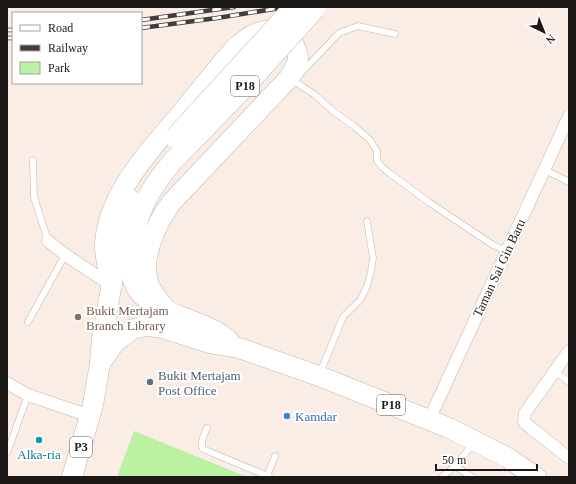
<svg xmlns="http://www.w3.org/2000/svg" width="576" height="484" viewBox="0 0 576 484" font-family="'Times New Roman',serif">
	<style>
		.green { fill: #bbf1a2 }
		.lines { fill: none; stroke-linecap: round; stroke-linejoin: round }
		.lane-casing { stroke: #c1b5af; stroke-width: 7 }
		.street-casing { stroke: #c1b5af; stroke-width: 13 }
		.primary-casing { stroke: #c1b5af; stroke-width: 21 }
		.lane { stroke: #fff; stroke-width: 6 }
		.street { stroke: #fff; stroke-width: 12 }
		.primary { stroke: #fff; stroke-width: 20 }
		.rail-casing { stroke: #423d3a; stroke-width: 4.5 }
		.rail { stroke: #fff; stroke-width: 3; stroke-dasharray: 9; stroke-linecap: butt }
		.primary-bridge-casing { stroke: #c1b5af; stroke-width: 21; stroke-linecap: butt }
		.primary-bridge { stroke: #fff; stroke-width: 20 }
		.education-dot { fill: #8d6e63; stroke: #fff; stroke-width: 1.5 }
		.service-dot { fill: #5c6f8a; stroke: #fff; stroke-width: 1.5 }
		.shop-dot { fill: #3f7fe0; stroke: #fff; stroke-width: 1.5 }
		.culture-dot { fill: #0f9aa8; stroke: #fff; stroke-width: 1.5 }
		.labels { text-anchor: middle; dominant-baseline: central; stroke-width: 4; stroke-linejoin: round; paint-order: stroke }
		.shield { fill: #fff; stroke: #605d5c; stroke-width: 1 }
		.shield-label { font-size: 12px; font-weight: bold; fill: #1c1816 }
		.street-label { font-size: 13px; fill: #1c1816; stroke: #fff }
		.education-label { font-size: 13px; fill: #785e54; stroke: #fff; text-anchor: start }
		.service-label { font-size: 13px; fill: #4e5e75; stroke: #fff; text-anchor: start }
		.shop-label { font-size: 13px; fill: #366cbe; stroke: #fff; text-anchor: start }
		.culture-label { font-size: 13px; fill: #0d838f; stroke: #fff }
	</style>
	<rect width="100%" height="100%" fill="#f9ede6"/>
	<!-- green -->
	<polygon class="green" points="134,431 247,477 117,477"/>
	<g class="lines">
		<!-- lane casing -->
		<g class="lane-casing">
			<g id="lane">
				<polyline points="301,73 339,33 358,26 395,34"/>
				<polyline points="291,79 315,95 334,112 354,126 370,140 377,151 377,161 382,167 388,172 430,203 493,245 507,251"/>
				<polyline points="33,160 34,197 48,241"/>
				<polyline points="545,170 569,182"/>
				<polyline points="28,322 65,255"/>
				<polyline points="554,371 569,382"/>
				<polyline points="320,373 343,317 361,299 367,286 371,272 373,258 367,221"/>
				<path d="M207 428C204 435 200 442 203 449L270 477"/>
				<polyline points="7,453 28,395"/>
				<polyline points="455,466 472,477"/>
				<polyline points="267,476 275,456"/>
				<polyline points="442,477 455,466 473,444"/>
			</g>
		</g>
		<!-- street casing -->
		<g class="street-casing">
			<g id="street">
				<path d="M48 241C68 258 89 271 112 285"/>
				<polyline points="569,351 525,413 524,422 531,428 569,458"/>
				<polyline points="7,383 28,395 90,416"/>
				<polyline points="429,420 569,116"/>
			</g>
		</g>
		<!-- primary casing -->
		<g class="primary-casing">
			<g id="primary">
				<path d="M173 161C163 173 154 185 147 198 135 222 120 272 141 294 144 297 147 299 151 302 171 316 196 320 217 332 221 334 225 338 229 341"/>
				<path d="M112 285C109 272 105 259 105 246 106 197 149 151 179 116 198 93 216 70 235 48 244 41 254 32 265 31 281 28 297 42 298 58 298 65 293 72 289 78L171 203C166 211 160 219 157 227 148 246 141 270 151 289 155 297 162 305 168 312"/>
				<polyline points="100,363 116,341 133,329 140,327 150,326 163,328 209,343 239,348 319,376 449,428 508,458 536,477"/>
				<polyline points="72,477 93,405 100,363 102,339 118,249 124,218 131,200"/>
			</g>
		</g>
		<!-- lane -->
		<use href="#lane" class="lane"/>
		<!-- street -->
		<use href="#street" class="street"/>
		<!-- primary -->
		<use href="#primary" class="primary"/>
		<!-- rail casing -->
		<g class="rail-casing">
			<g id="rail">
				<polyline points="141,20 234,7"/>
				<polyline points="141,28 217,18 286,7"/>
				<polyline points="7,30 13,30"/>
				<polyline points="7,38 13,38"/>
			</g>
		</g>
		<!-- rail -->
		<use href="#rail" class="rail"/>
		<!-- primary-bridge casing -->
		<g class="primary-bridge-casing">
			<g id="primary-bridge">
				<polyline points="175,137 294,7"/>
				<polyline points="173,161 243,89 315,9"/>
			</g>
		</g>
		<!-- primary-bridge -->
		<use href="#primary-bridge" class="primary-bridge"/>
	</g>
	<!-- markers -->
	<circle class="education-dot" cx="78" cy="317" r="4"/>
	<circle class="service-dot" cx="150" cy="382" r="4"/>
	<circle class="shop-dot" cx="287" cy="416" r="4"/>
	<circle class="culture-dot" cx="39" cy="440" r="4"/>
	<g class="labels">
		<!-- shield labels -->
		<g class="shield">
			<rect x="231" y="76" width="28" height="20" rx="3"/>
			<rect x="377" y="395" width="28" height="20" rx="3"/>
			<rect x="70" y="437" width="22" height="20" rx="3"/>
		</g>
		<g class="shield-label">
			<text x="245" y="86">P18</text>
			<text x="391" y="405">P18</text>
			<text x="81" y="447">P3</text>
		</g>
		<!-- street labels -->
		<g class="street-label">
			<text transform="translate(499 268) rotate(-65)">Taman Sai Gin Baru</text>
		</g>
		<!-- education labels -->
		<g class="education-label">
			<text x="86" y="310">Bukit Mertajam<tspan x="86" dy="15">Branch Library</tspan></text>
		</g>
		<!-- service labels -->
		<g class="service-label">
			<text x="158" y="375">Bukit Mertajam<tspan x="158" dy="15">Post Office</tspan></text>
		</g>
		<!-- shop labels -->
		<g class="shop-label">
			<text x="295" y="416">Kamdar</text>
		</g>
		<!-- culture labels -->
		<g class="culture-label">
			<text x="39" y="454">Alka-ria</text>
		</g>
	</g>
	<!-- border -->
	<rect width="576" height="484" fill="none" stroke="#1c1816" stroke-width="16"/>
	<!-- legend -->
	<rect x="12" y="12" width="130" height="72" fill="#ffffff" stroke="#a4a3a2"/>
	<rect x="20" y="25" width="20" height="6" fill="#ffffff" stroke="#a4a3a2"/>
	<text x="48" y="32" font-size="12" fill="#1c1816">Road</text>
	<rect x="20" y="45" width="20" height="6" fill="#423d3a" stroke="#a4a3a2"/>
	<text x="48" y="52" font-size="12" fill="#1c1816">Railway</text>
	<rect x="20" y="62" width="20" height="12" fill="#bbf1a2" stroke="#a4a3a2"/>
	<text x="48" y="72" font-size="12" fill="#1c1816">Park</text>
	<!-- north arrow -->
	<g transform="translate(544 32) rotate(137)" stroke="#ffffff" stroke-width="3" paint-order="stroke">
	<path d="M0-3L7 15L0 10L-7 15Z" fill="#1c1816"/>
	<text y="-6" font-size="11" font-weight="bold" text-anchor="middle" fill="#1c1816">N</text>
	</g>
	<!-- scale -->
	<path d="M436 464v6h101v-6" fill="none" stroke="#1c1816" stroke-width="2"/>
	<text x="442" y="464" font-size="12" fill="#1c1816" stroke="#ffffff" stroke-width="3" paint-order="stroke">50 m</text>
</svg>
